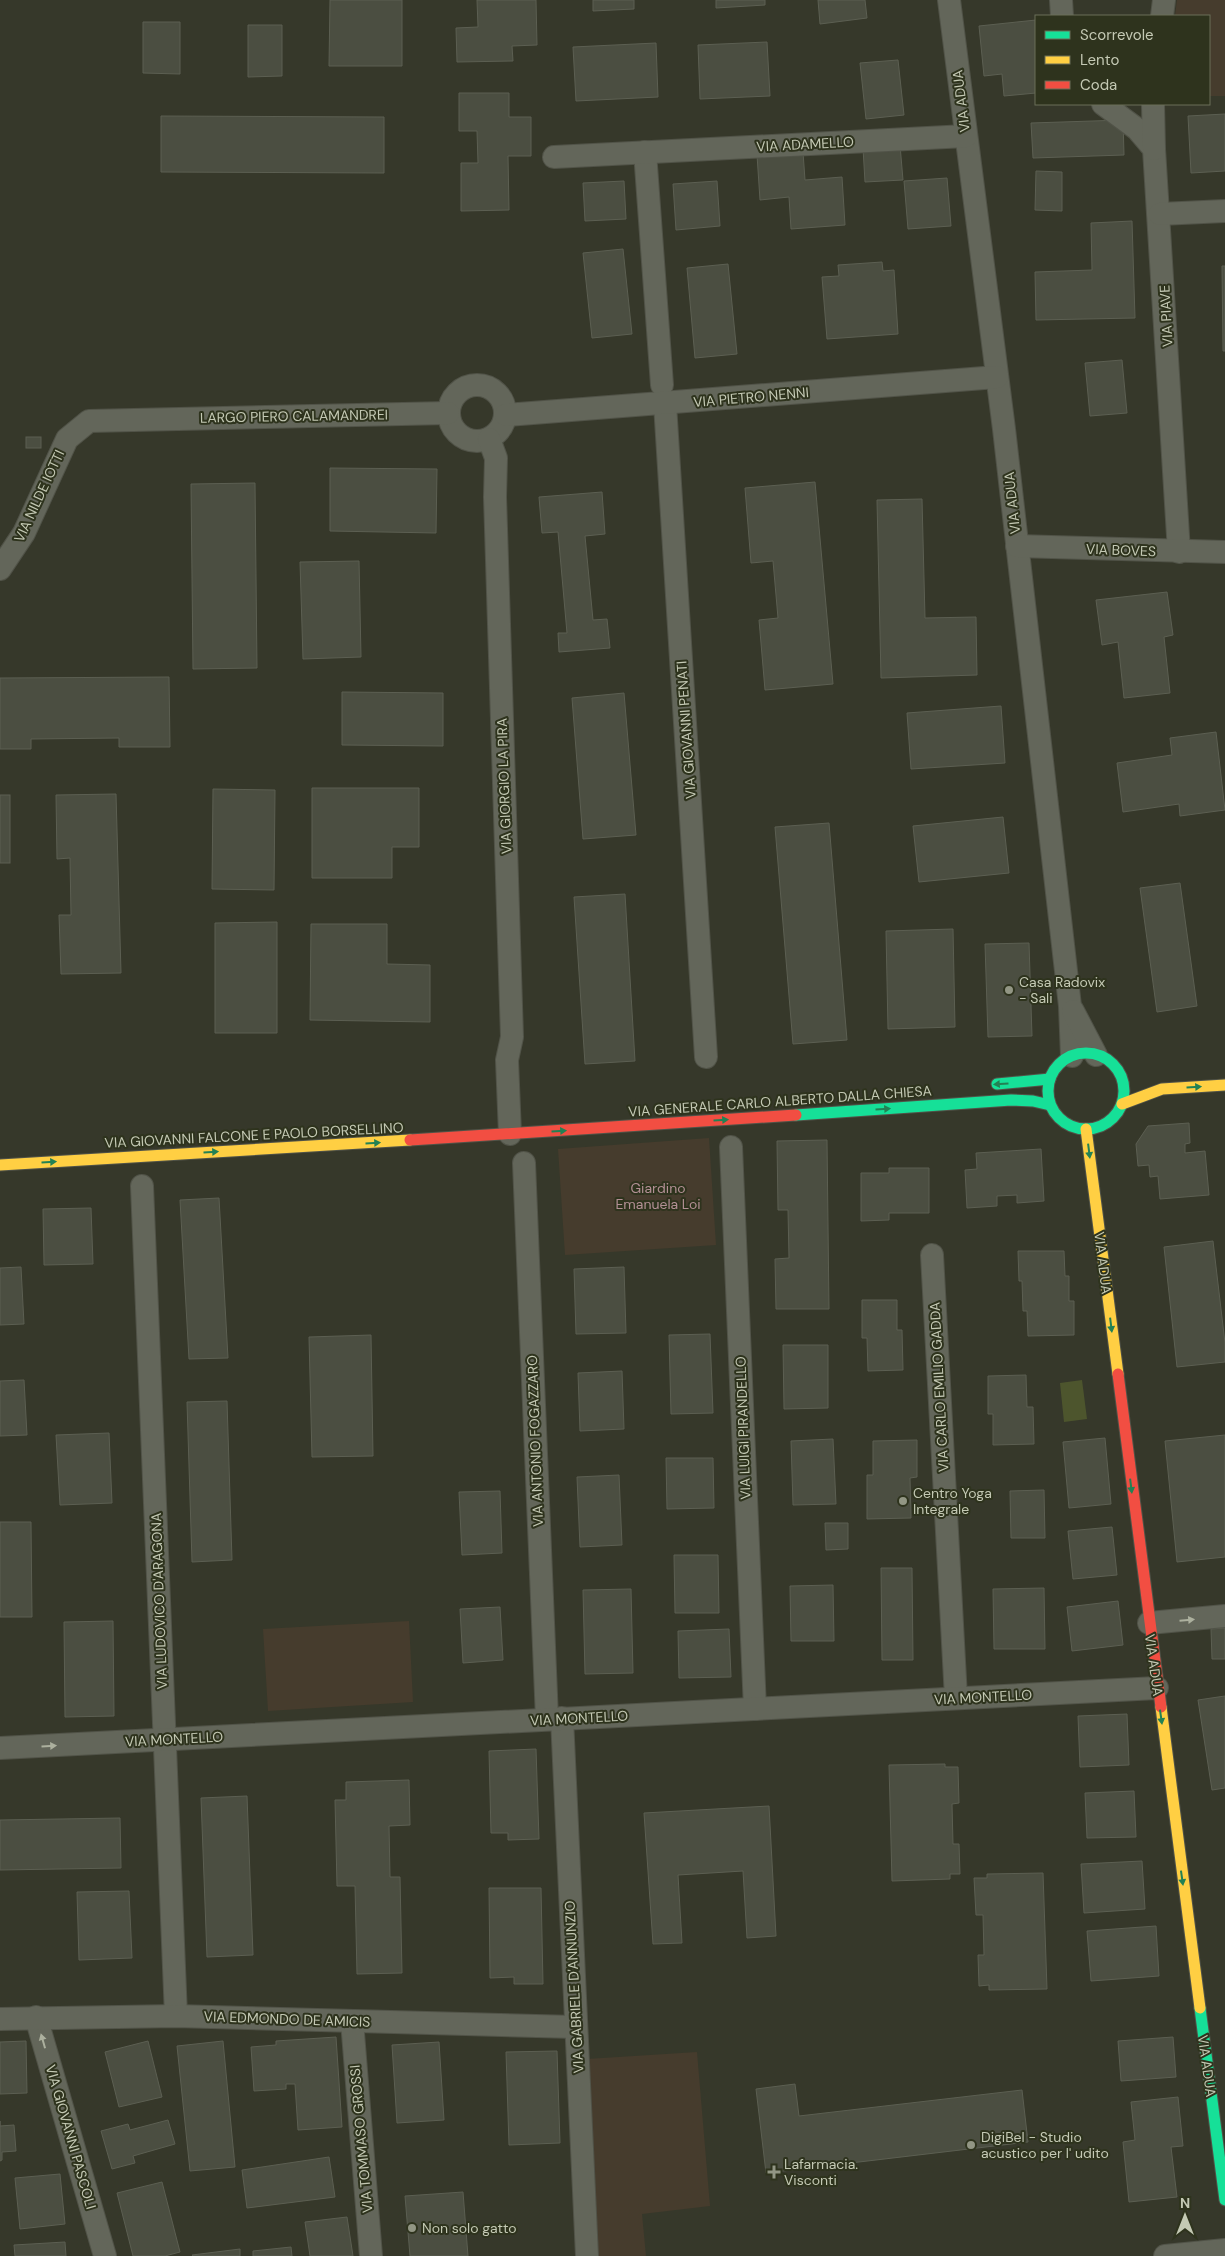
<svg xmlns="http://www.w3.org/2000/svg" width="1225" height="2256" viewBox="0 0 1225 2256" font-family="'DM Sans',sans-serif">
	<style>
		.green { fill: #463c2d }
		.water { fill: #4d552d }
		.building { fill: #4b4e41; stroke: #5c5f52 }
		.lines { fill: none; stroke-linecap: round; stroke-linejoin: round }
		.street-casing { stroke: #515348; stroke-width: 24 }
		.fast-casing { stroke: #515348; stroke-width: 13 }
		.slow-casing { stroke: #515348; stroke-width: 13 }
		.jam-casing { stroke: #515348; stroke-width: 13 }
		.street { stroke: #63665a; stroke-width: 22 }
		.fast { stroke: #16e098; stroke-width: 11 }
		.slow { stroke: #ffcf43; stroke-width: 11 }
		.jam { stroke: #f24e42; stroke-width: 11 }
		.oneway { fill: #238154 }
		.oneway2 { fill: #acb09e }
		.poi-dot { fill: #929684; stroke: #2e331d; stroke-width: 2 }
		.labels { text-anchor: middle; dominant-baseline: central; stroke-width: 4; stroke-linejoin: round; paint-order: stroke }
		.street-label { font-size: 14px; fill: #c4c9b4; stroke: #2e331d }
		.poi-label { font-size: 14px; fill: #c4c9b4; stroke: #2e331d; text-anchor: start }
		.park-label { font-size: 14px; fill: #b39095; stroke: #2e331d }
	</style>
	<rect width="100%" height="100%" fill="#36382a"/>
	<!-- green -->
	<g class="green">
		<polygon points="1177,0 1225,0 1225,96 1209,96 1209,16 1175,16"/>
		<polygon points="709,1138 716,1245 565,1255 558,1149"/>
		<polygon points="409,1621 413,1702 268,1711 263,1629"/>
		<polygon points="697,2052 710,2206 642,2214 646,2256 596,2256 587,2059"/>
	</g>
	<!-- water -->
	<polygon class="water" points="1082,1380 1087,1419 1064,1422 1060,1383"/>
	<!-- building -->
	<g class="building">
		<polygon points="330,0 402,0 402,66 329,66"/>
		<polygon points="477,0 536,0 537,45 512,46 513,61 457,62 456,28 478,27"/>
		<polygon points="593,0 634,0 634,9 593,11"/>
		<polygon points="716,0 765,0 765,5 716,8"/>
		<polygon points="818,0 865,0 867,18 820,24"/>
		<polygon points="1036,20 1036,93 1004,96 1002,74 984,76 979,26"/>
		<polygon points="143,22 180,22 180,74 143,73"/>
		<polygon points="248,25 282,25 282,76 248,77"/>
		<polygon points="767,42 770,96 700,99 698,45"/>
		<polygon points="656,43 658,97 576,101 573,47"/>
		<polygon points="898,60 904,115 866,119 860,63"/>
		<polygon points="459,93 509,93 509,117 531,117 531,156 508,156 509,210 461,211 461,163 478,163 477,131 459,131"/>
		<polygon points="1225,114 1225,171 1191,173 1188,116"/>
		<polygon points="161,116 384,117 384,173 161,172"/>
		<polygon points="1123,120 1124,155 1033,158 1031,123"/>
		<polygon points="900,145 903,180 865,182 863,148"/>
		<polygon points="803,152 805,180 842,177 845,225 791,229 789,197 760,200 757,155"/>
		<polygon points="1036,171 1062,172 1062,211 1035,210"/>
		<polygon points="947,178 951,226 908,229 904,181"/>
		<polygon points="624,181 626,219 585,221 583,183"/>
		<polygon points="717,181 720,226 676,230 673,184"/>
		<polygon points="1132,221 1135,318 1036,320 1035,272 1092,270 1091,223"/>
		<polygon points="623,249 632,334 592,338 583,253"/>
		<polygon points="882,262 883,271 894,270 898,334 827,339 822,277 839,276 838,265"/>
		<polygon points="728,264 737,354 695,358 687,268"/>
		<polygon points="1222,266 1225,266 1225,351 1223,351"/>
		<polygon points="1122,360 1127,413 1090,416 1085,363"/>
		<rect x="26" y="437" width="15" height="11"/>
		<polygon points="330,468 437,469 436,533 330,531"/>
		<polygon points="815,482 833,684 765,690 759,620 778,618 773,561 751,563 745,488"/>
		<polygon points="255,483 257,668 193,669 191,484"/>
		<polygon points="602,492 605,534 585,536 593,620 607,619 610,648 559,652 558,633 567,633 558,532 542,533 539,497"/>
		<polygon points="922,499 925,618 976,617 977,675 881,678 877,500"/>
		<polygon points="359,561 361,657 303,659 300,562"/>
		<polygon points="1167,592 1173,635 1164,637 1170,693 1124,698 1118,642 1102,645 1096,600"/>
		<polygon points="169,677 170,747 119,747 119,738 31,739 31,749 0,749 0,678"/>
		<polygon points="342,692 443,693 443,746 342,745"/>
		<polygon points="624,693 636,835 583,839 572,698"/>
		<polygon points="1001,706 1005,763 911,769 907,713"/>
		<polygon points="1216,732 1225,810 1180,816 1179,804 1123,812 1117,763 1172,755 1170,738"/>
		<polygon points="312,788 419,788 419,847 392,847 392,878 312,878"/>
		<polygon points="213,789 275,790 274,890 212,889"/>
		<polygon points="116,794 121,973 61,974 59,915 71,915 70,858 57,859 56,795"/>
		<rect x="0" y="795" width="10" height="68"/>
		<polygon points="1003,817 1009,873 919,882 913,826"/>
		<polygon points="829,823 847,1040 793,1044 775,827"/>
		<polygon points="1180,883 1197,1006 1157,1012 1140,888"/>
		<polygon points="625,894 635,1061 585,1064 574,897"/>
		<polygon points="277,922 277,1033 215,1033 215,923"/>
		<polygon points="311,924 387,924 387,964 430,965 430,1022 310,1020"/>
		<polygon points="953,929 955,1027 888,1029 886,931"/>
		<polygon points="1029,943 1032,1036 988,1037 985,944"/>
		<polygon points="1189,1123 1190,1143 1185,1144 1185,1153 1205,1151 1209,1195 1160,1199 1158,1176 1150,1177 1149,1165 1138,1166 1136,1144 1148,1126"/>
		<polygon points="827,1140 829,1309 776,1309 775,1259 789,1258 788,1210 778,1210 777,1141"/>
		<polygon points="1041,1149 1044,1201 1017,1203 1017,1195 997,1196 997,1206 967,1208 965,1170 977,1169 976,1153"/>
		<polygon points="889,1168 929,1168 929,1213 889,1213 889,1220 861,1221 861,1173 889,1173"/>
		<polygon points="219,1198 228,1358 189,1359 180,1200"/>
		<polygon points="91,1208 93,1264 44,1265 43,1209"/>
		<polygon points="1213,1241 1225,1343 1225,1362 1177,1367 1164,1247"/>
		<polygon points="1018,1251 1064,1251 1065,1276 1069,1276 1069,1301 1074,1301 1074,1335 1028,1336 1027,1311 1023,1311 1022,1281 1019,1281"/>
		<polygon points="21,1267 24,1324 0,1325 0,1268"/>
		<polygon points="624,1267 626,1333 576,1334 574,1269"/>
		<polygon points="862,1300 897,1300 897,1330 902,1330 903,1370 868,1371 867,1338 862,1338"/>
		<polygon points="710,1334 713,1413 671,1414 669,1335"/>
		<polygon points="371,1335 373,1456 312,1457 309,1337"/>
		<polygon points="783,1345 828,1345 828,1408 784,1409"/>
		<polygon points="622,1371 624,1429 580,1431 578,1373"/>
		<polygon points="1026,1375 1027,1407 1033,1407 1034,1444 993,1445 993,1414 988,1414 988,1376"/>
		<polygon points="24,1380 27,1435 0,1436 0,1381"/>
		<polygon points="227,1401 232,1560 192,1562 187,1402"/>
		<polygon points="109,1433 112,1503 60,1505 56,1435"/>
		<polygon points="1225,1435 1225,1557 1177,1562 1165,1441"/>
		<polygon points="1105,1438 1111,1504 1069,1508 1063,1442"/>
		<polygon points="833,1439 836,1504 793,1505 791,1441"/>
		<polygon points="917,1440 917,1477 910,1478 911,1518 867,1519 867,1475 873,1475 873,1441"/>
		<polygon points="666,1458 713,1458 714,1508 667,1509"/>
		<polygon points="619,1475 622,1545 580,1547 577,1477"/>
		<polygon points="1044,1490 1045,1538 1011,1538 1010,1491"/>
		<polygon points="500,1491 502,1553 462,1555 459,1492"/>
		<polygon points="0,1522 31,1522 32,1617 0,1617"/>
		<polygon points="825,1523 848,1523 848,1549 826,1550"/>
		<polygon points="1112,1527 1117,1575 1073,1579 1068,1531"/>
		<polygon points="674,1555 718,1555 719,1613 675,1613"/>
		<polygon points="881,1568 912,1568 913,1660 882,1660"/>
		<polygon points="833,1585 834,1641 791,1641 790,1586"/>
		<polygon points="1044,1588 1045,1649 994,1649 993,1589"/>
		<polygon points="631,1589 633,1673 585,1674 583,1590"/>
		<polygon points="1118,1601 1123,1645 1072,1651 1067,1607"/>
		<polygon points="500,1607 503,1660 463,1663 460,1609"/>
		<polygon points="113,1621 114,1716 65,1717 64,1622"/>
		<polygon points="1225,1628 1225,1659 1212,1659 1211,1629"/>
		<polygon points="729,1629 731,1677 679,1678 678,1631"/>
		<polygon points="1225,1696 1225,1788 1212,1790 1198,1700"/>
		<polygon points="1127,1714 1129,1765 1080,1767 1078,1716"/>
		<polygon points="536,1749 539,1839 508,1840 508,1833 491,1833 489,1751"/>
		<polygon points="945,1764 945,1767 958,1767 959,1803 952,1804 953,1844 959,1844 960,1874 950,1874 950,1879 892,1881 889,1765"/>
		<polygon points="409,1780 410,1825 389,1826 390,1877 400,1877 402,1973 357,1974 355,1886 337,1886 335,1800 346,1800 346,1782"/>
		<polygon points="1134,1791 1136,1837 1087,1838 1085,1793"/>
		<polygon points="247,1796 253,1955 207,1957 201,1798"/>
		<polygon points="769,1806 776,1936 747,1938 743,1871 678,1875 682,1943 653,1944 644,1813"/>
		<polygon points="120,1818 121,1868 0,1870 0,1820"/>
		<polygon points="1142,1861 1145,1909 1084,1913 1081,1864"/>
		<polygon points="1043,1873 1047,1989 989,1990 989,1985 979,1986 978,1955 984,1955 983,1915 976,1915 974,1878 987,1878 987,1874"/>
		<polygon points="489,1888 541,1888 543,1984 514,1984 514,1977 490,1978"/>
		<polygon points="129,1891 132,1958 79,1960 77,1892"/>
		<polygon points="1156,1926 1159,1976 1091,1981 1087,1931"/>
		<polygon points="336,2037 342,2127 298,2130 295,2084 286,2084 286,2089 254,2091 251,2047 276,2045 276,2041"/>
		<polygon points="1173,2037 1176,2077 1121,2081 1118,2041"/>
		<polygon points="26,2041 27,2093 0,2094 0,2042"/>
		<polygon points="148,2041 162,2097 119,2107 105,2052"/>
		<polygon points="223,2041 235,2167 190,2171 177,2046"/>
		<polygon points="439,2042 444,2120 397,2123 392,2045"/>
		<polygon points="557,2051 560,2143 509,2145 506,2052"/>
		<polygon points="795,2084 799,2116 1022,2090 1028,2142 766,2173 756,2089"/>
		<polygon points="1178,2097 1183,2146 1171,2147 1177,2197 1129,2202 1123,2142 1135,2140 1131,2102"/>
		<polygon points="168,2120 175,2144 133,2156 135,2163 112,2169 101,2131 128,2124 130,2130"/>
		<polygon points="0,2121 0,2126 14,2125 16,2151 2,2152 2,2160 0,2161"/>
		<polygon points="329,2157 335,2197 247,2208 242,2170"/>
		<polygon points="60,2174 65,2224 20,2229 15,2178"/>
		<polygon points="162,2182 180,2252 165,2256 133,2256 117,2193"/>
		<polygon points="463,2192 468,2256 410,2256 405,2196"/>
		<polygon points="347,2217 353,2256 310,2256 305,2222"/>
		<polygon points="65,2242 66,2256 15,2256 14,2245"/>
		<polygon points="291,2247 292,2256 253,2256 253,2251"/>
		<polygon points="240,2249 240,2256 193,2256 192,2255"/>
	</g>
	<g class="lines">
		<!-- street casing -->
		<g class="street-casing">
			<g id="street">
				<polyline points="949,0 1004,429 1070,1006 1072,1056"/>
				<polyline points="1061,0 1062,16"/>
				<polyline points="1162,16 1164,0"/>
				<polyline points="1103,104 1137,129 1154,149 1179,552"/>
				<polyline points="1153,104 1154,149"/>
				<polyline points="645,152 662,385"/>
				<polyline points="554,157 966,136"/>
				<polyline points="1160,214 1225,211"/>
				<circle cx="477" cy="413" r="28"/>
				<polyline points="665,404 706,1057"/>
				<polyline points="506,415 997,377"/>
				<polyline points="489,439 496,458 495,497 512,1037 507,1060 510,1134"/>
				<polyline points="1017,546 1225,552"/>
				<polyline points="0,569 24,533 67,439 89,421 448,413"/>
				<polyline points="1073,1011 1096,1055"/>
				<polyline points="731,1147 755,1709"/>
				<polyline points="524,1163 547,1719"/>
				<polyline points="142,1186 176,2016"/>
				<polyline points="932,1255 956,1698"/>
				<polyline points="1149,1623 1225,1616"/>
				<polyline points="562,1718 587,2256"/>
				<polyline points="0,1748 1157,1688"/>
				<polyline points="36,2017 105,2256"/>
				<polyline points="0,2019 176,2016 575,2027"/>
				<polyline points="352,2021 371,2256"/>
				<polyline points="1165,2256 1225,2250"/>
			</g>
		</g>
		<!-- fast casing -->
		<g class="fast-casing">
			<g id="fast">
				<circle cx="1086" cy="1091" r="38"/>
				<polyline points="997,1084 1050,1079"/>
				<polyline points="796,1115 1011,1100 1033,1101 1050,1105"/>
				<polyline points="1200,2008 1225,2200"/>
			</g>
		</g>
		<!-- slow casing -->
		<g class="slow-casing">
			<g id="slow">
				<polyline points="1122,1104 1162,1089 1225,1085"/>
				<polyline points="1086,1129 1118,1374"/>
				<polyline points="0,1165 410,1140"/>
				<polyline points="1161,1707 1200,2008"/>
			</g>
		</g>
		<!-- jam casing -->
		<g class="jam-casing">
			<g id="jam">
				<polyline points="410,1140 796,1115"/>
				<polyline points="1118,1374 1161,1707"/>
			</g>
		</g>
		<!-- street -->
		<use href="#street" class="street"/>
		<!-- fast -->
		<use href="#fast" class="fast"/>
		<!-- slow -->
		<use href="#slow" class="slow"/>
		<!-- jam -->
		<use href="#jam" class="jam"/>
	</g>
	<!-- one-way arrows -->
	<defs><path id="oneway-solid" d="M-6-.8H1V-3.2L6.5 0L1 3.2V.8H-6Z" transform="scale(1.25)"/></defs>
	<g class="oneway">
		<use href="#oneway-solid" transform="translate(1001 1084) rotate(176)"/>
		<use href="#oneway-solid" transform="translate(1194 1087) rotate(-4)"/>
		<use href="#oneway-solid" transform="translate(883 1109) rotate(-4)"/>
		<use href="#oneway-solid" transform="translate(721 1120) rotate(-4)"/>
		<use href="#oneway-solid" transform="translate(559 1131) rotate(-4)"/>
		<use href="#oneway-solid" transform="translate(373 1143) rotate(-3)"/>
		<use href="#oneway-solid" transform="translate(1089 1151) rotate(83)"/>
		<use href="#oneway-solid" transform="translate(211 1152) rotate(-3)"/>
		<use href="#oneway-solid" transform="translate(49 1162) rotate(-3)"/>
		<use href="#oneway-solid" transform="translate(1111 1325) rotate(83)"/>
		<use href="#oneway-solid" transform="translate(1131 1486) rotate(83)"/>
		<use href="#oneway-solid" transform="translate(1161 1717) rotate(82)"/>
		<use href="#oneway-solid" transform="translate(1182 1878) rotate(82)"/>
	</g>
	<g class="oneway2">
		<use href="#oneway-solid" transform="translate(1187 1620) rotate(-5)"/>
		<use href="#oneway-solid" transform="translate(49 1746) rotate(-3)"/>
		<use href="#oneway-solid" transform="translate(43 2041) rotate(-106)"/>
	</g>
	<!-- markers -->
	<g class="poi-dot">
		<circle cx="1009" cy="990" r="5"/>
		<circle cx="903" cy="1501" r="5"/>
		<circle cx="971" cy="2145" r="5"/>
		<path d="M771.5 2164.5h5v5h5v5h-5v5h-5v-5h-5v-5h5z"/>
		<circle cx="412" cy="2228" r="5"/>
	</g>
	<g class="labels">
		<!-- street labels -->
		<g class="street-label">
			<text transform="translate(961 101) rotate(-97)">VIA ADUA</text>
			<text transform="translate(805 144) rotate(-3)">VIA ADAMELLO</text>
			<text transform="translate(1166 316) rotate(-93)">VIA PIAVE</text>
			<text transform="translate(751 397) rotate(-5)">VIA PIETRO NENNI</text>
			<text transform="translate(294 416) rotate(-1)">LARGO PIERO CALAMANDREI</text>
			<text transform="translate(39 496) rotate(-65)">VIA NILDE IOTTI</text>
			<text transform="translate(1012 503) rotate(-96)">VIA ADUA</text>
			<text transform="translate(1121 550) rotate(2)">VIA BOVES</text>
			<text transform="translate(686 730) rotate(-94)">VIA GIOVANNI PENATI</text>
			<text transform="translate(504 786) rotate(-92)">VIA GIORGIO LA PIRA</text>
			<text transform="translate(780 1101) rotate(-4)">VIA GENERALE CARLO ALBERTO DALLA CHIESA</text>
			<text transform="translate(254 1135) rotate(-3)">VIA GIOVANNI FALCONE E PAOLO BORSELLINO</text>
			<text transform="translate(1103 1263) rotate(83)">VIA ADUA</text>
			<text transform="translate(939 1387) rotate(-93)">VIA CARLO EMILIO GADDA</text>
			<text transform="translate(743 1428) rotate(-92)">VIA LUIGI PIRANDELLO</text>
			<text transform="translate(535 1441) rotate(-92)">VIA ANTONIO FOGAZZARO</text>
			<text transform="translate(159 1601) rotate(-92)">VIA LUDOVICO D'ARAGONA</text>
			<text transform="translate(1154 1665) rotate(82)">VIA ADUA</text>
			<text transform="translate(983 1697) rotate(-3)">VIA MONTELLO</text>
			<text transform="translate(579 1718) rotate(-3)">VIA MONTELLO</text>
			<text transform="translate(174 1739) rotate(-3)">VIA MONTELLO</text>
			<text transform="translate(574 1987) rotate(-93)">VIA GABRIELE D'ANNUNZIO</text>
			<text transform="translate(287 2019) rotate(2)">VIA EDMONDO DE AMICIS</text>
			<text transform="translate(1207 2066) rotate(82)">VIA ADUA</text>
			<text transform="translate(71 2137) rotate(74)">VIA GIOVANNI PASCOLI</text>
			<text transform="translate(361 2139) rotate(-95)">VIA TOMMASO GROSSI</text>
		</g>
		<!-- poi labels -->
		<g class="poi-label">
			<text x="1019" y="982">Casa Radovix<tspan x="1019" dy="16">- Sali</tspan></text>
			<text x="913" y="1493">Centro Yoga<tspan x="913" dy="16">Integrale</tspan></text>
			<text x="981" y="2137">DigiBel - Studio<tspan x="981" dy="16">acustico per l' udito</tspan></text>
			<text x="784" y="2164">Lafarmacia.<tspan x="784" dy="16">Visconti</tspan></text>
			<text x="422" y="2228">Non solo gatto</text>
		</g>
		<!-- park labels -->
		<g class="park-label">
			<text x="658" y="1188">Giardino<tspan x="658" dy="16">Emanuela Loi</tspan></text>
		</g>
	</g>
	<!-- legend -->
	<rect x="1035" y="15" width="175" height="90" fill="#2e331d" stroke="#6a6f59"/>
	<rect x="1045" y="31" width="25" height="8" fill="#16e098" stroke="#6a6f59"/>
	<text x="1080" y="40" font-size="15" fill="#c4c9b4">Scorrevole</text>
	<rect x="1045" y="56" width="25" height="8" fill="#ffcf43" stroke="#6a6f59"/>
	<text x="1080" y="65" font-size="15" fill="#c4c9b4">Lento</text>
	<rect x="1045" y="81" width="25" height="8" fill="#f24e42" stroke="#6a6f59"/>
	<text x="1080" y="90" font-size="15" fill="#c4c9b4">Coda</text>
	<!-- north arrow -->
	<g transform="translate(1185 2216)" stroke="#2e331d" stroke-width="4" paint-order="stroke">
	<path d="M0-4L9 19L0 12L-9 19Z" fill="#c4c9b4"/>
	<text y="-8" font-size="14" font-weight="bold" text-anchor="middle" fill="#c4c9b4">N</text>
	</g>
</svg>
